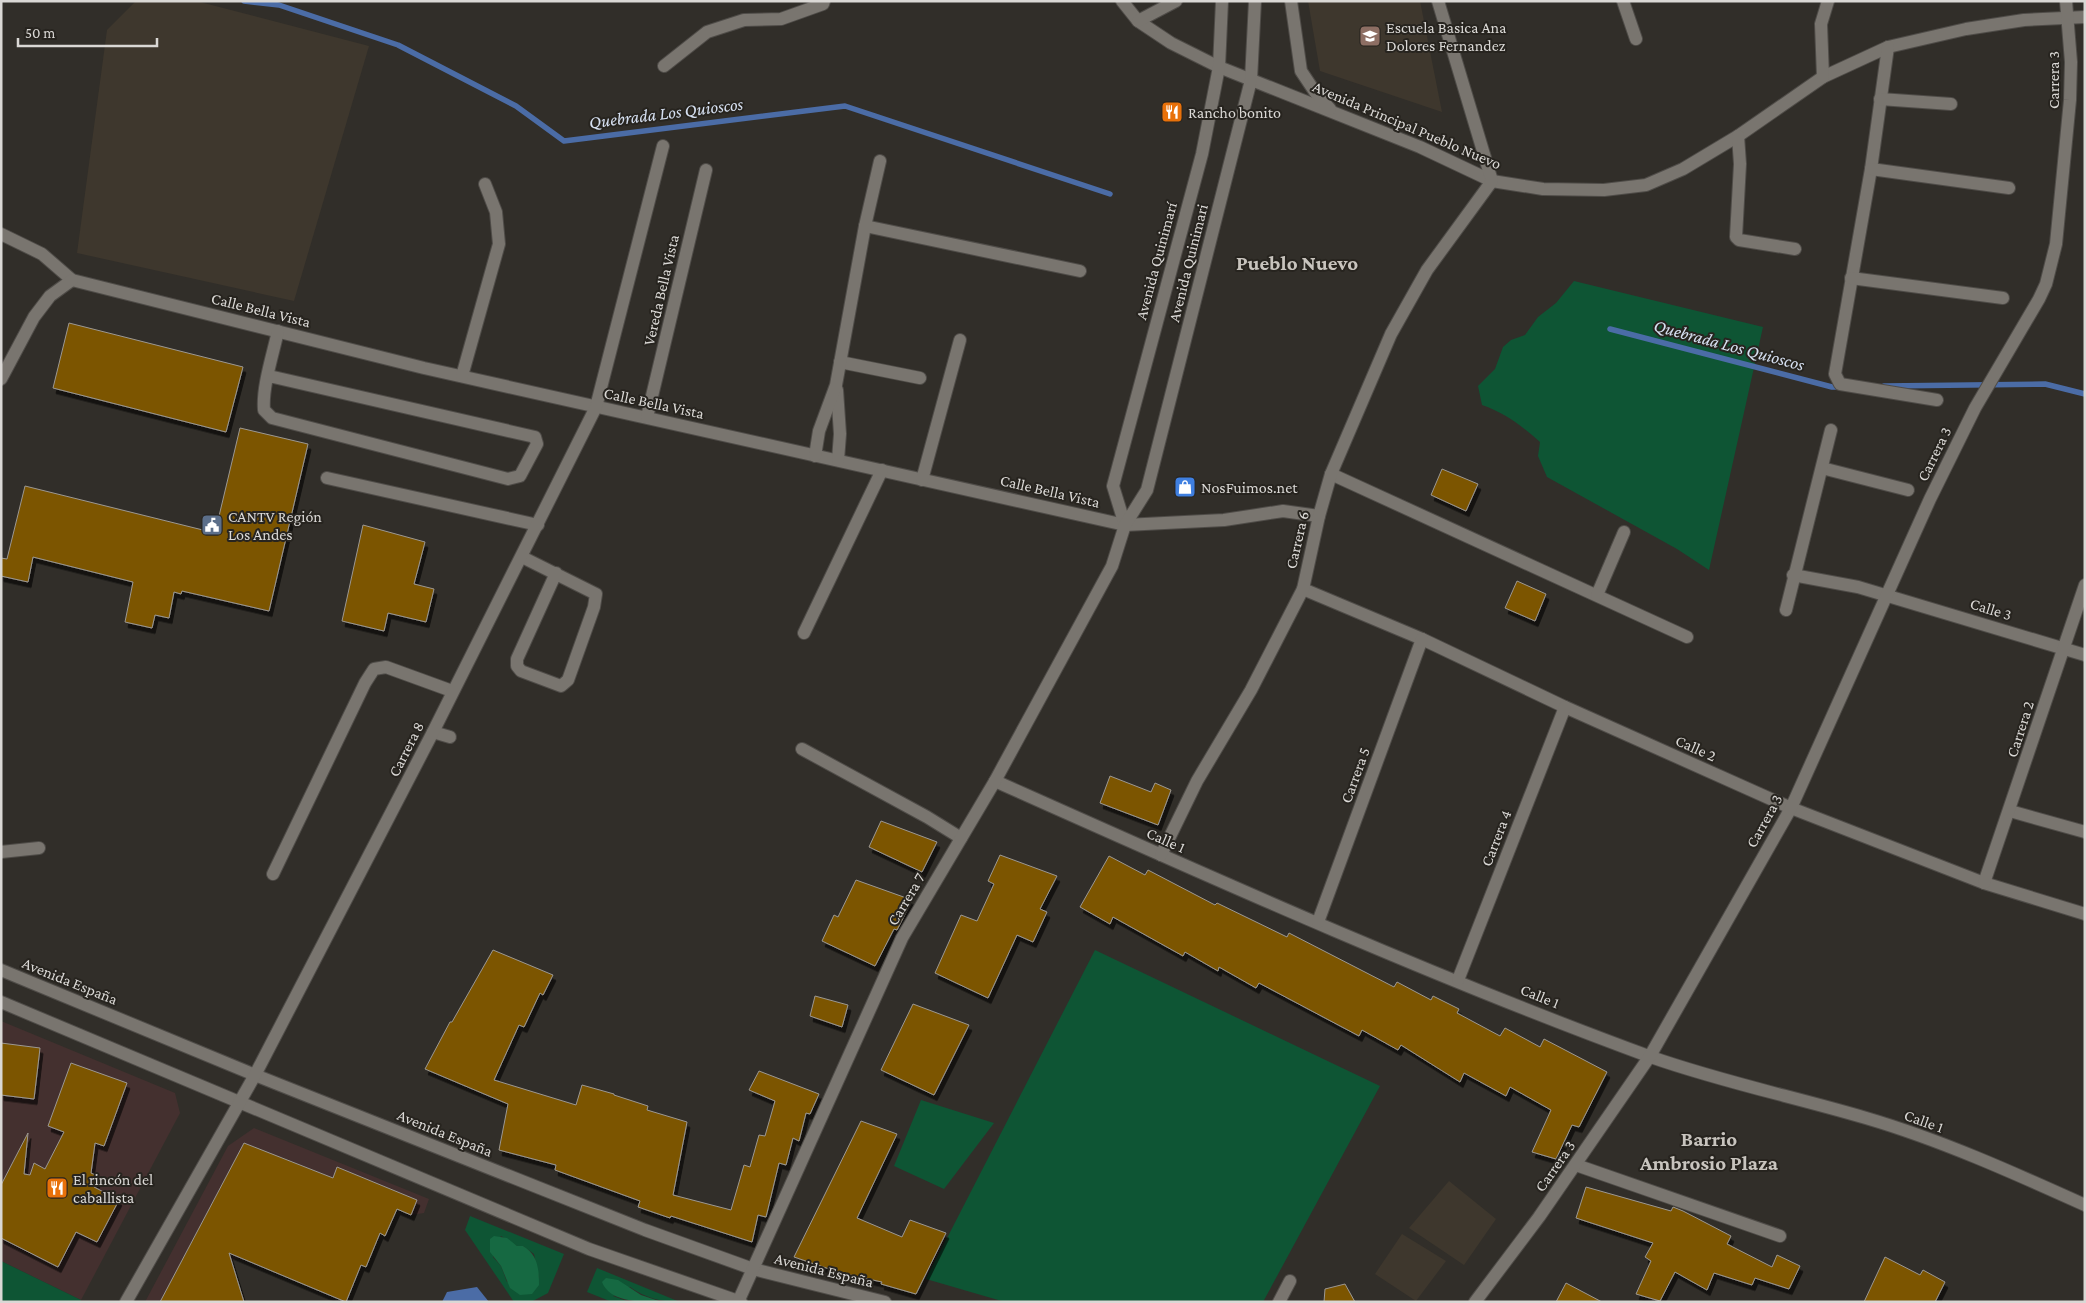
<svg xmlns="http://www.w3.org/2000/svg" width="2086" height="1303" viewBox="0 0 2086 1303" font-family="'Crimson Pro',serif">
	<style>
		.commercial { fill: #44302f }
		.built { fill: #3e372d }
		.green { fill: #0e5534; fill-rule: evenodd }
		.forest { fill: #166942 }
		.water { fill: #4b6ca6 }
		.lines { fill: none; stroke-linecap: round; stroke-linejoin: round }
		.stream { stroke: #4b6ca6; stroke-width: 5.5 }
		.building { fill: #7b5400; stroke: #9c9892; filter: url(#shadow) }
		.minor-casing { stroke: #4f4c48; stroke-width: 14 }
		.minor { stroke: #79756f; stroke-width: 12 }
		.labels { text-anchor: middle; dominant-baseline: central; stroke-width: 4; stroke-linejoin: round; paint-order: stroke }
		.poi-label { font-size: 16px; fill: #dad8d5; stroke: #27241f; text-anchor: start }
		.street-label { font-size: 16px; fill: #dad8d5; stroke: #27241f }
		.water-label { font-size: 18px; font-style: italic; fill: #d6e0f1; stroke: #27241f }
		.district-label { font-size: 21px; font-weight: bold; fill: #c8c4be; stroke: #27241f }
	</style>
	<defs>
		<filter id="shadow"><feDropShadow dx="3" dy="5.5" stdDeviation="0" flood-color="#0009"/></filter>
	</defs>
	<rect width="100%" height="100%" fill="#312e29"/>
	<!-- commercial -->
	<g class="commercial">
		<polygon points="1,1021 175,1093 180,1113 81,1300 1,1261"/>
		<polygon points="254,1128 429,1199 424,1213 411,1215 417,1200 337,1167 333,1178 281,1157 239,1258 231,1261 228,1251 271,1153 244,1143 160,1302 145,1302 228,1146"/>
	</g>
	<!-- built -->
	<g class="built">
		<polygon points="136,1 196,1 369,46 294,301 77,253 107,30"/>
		<polygon points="1308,1 1420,1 1442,112 1320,71"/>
		<polygon points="1449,1181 1496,1219 1464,1265 1409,1228"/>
		<polygon points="1402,1234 1446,1261 1416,1301 1375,1274"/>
	</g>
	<!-- green -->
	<g class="green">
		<path d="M1574 281 1763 327 1709 570 1677 549 1547 477 1538 456 1540 442C1522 426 1505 413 1482 405L1478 386 1495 369 1503 347 1511 340 1525 335 1538 317 1556 303Z"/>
		<polygon points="1095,950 1380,1086 1263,1302 1005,1302 926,1279"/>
		<polygon points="921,1100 994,1123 944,1189 894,1166"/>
		<path d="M470 1216 564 1254 548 1293 531 1302H514L465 1230ZM501 1236 517 1246H523L534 1254 539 1278 507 1282 501 1266 493 1257Z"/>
		<polygon points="1,1261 81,1300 80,1302 1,1302"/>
		<path d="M597 1268 680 1302C662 1302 645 1298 630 1287L613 1296 629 1302H612L587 1292Z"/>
	</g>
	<!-- forest -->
	<g class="forest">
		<path d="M494 1236 507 1238 517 1246H523C538 1255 539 1269 539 1285L532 1294 520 1295 510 1288 501 1266 490 1252V1239Z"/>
		<path d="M606 1278 618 1280 641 1295 662 1302C642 1302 610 1303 602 1282Z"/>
	</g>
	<!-- water -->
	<polygon class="water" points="477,1287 489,1302 442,1302 447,1292"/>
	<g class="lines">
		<!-- stream -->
		<g class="stream">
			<polyline points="244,1 279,5 398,45 516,106 564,141 845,106 1110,194"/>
			<polyline points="1610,329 1832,387 1840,387"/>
			<polyline points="1884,386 2045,384 2085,394"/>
		</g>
	</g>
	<!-- building -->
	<g class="building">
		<polygon points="69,323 243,367 226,432 53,388"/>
		<polygon points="240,428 308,444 269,611 182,591 181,594 174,592 169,618 155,615 152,628 125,622 133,582 33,557 28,582 1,576 1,558 7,559 25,486 215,533"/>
		<polygon points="1442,469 1478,484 1466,511 1431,495"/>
		<polygon points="363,525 425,542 414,584 434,589 426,622 388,613 384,631 342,621"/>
		<polygon points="1517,581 1546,594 1535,621 1505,608"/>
		<polygon points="1110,776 1151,792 1155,783 1171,790 1158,825 1100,803"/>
		<polygon points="881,821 937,842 922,872 869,847"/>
		<polygon points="1000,855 1057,876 1040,909 1047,912 1033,942 1017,935 988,998 935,973 961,915 977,921 994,884 988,881"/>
		<polygon points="1109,856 1145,875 1148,870 1215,905 1217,903 1287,937 1289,933 1394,987 1397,982 1431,1000 1433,996 1459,1009 1457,1013 1500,1036 1505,1028 1540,1047 1544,1039 1607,1072 1579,1127 1572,1125 1556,1159 1532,1152 1551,1110 1510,1087 1506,1096 1464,1073 1460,1082 1401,1045 1398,1050 1362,1030 1359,1036 1259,983 1256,988 1219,967 1218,971 1185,952 1183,956 1113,917 1110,924 1080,907"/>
		<polygon points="856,880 912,900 897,930 894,929 875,966 822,941 834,915 838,917"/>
		<polygon points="493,950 553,975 543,995 540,993 524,1027 519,1025 494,1080 576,1105 582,1085 614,1094 614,1095 648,1106 647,1110 687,1122 673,1195 731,1210 744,1165 750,1167 759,1135 765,1136 775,1101 749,1090 759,1071 819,1094 810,1114 806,1113 799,1141 793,1138 786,1165 779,1163 766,1217 758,1215 752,1242 671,1216 670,1218 638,1207 640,1201 555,1170 556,1165 499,1150 508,1104 425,1069 450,1022 452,1022"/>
		<polygon points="815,996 848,1005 842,1027 810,1016"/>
		<polygon points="913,1004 969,1025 934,1095 881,1070"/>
		<polygon points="1,1043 40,1048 34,1099 1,1095"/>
		<polygon points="71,1063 127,1083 104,1146 95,1143 91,1173 99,1177 94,1187 119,1200 97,1242 76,1232 58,1267 1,1238 1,1185 28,1133 24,1174 30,1175 34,1163 45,1169 64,1132 48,1126"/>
		<polygon points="861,1121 897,1134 857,1218 902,1237 910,1220 946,1233 916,1294 881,1284 882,1282 841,1273 794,1257"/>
		<polygon points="244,1143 333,1178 337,1167 417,1200 411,1215 397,1209 385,1236 380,1233 366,1267 361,1265 346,1302 229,1253 244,1302 160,1302"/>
		<polygon points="1586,1187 1671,1211 1673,1207 1683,1211 1731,1236 1727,1244 1772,1267 1777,1255 1800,1266 1789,1289 1755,1278 1752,1285 1714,1273 1707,1290 1675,1272 1660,1301 1636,1294 1651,1261 1645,1257 1653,1243 1576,1218"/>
		<polygon points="1885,1257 1920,1275 1923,1270 1945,1282 1935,1302 1864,1302"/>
		<polygon points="1566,1283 1602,1302 1556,1302"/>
		<polygon points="1345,1284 1355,1302 1324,1302 1325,1289"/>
	</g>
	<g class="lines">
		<!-- minor casing -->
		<g class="minor-casing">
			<g id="minor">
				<polyline points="1122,1 1138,21 1171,43 1219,67 1420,147 1492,181 1543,189 1604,190 1646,185 1683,169 1738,136 1823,77 1888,47 1966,29 2024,20 2085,17"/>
				<polyline points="1291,1 1301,71 1315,92 1330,109"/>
				<polyline points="1623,1 1636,39"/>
				<polyline points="1138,21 1176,1"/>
				<polyline points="1888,47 1871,169 1835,374 1840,384 1937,400"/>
				<polyline points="664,66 707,32 744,20 781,19 823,4 824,1"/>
				<polyline points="1823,77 1821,24 1828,1"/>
				<polyline points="1880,99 1951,104"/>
				<polyline points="1738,136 1740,164 1736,237 1739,240 1795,249"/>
				<polyline points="1871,169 2009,188"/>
				<polyline points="865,226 1080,271"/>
				<polyline points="1,234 42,254 72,280 424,368 1125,525 1224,520 1283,511 1319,516"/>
				<polyline points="1851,278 2003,298"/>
				<polyline points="840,362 920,378"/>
				<path d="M269 376 535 437 537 444 520 476 508 479 272 418 264 410C262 387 273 354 278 331"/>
				<polyline points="462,376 499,244 496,212 485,184"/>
				<polyline points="1,379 34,317 50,296 72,280"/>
				<polyline points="837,390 840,434 838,460"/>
				<polyline points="647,417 706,170"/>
				<polyline points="815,456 819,431 836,385 865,226 880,161"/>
				<polyline points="1822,468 1908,490"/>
				<polyline points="1331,474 1687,637"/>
				<polyline points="327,478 538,525"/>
				<polyline points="922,480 960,340"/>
				<polyline points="1125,525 1113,486 1202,154 1219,67 1222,1"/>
				<polyline points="522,557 596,594 594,607 568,680 561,686 521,671 517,666 517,659 556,573"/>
				<polyline points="1793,575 1858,587 2085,655"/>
				<polyline points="1303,589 1422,639 1565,707 1791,808 1984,883 2085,914"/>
				<polyline points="1597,595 1624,532"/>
				<polyline points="1786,610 1831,430"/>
				<polyline points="804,633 882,470"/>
				<polyline points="433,732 450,737"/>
				<polyline points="802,749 927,817 961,838"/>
				<path d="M995 781C1210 877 1430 976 1651 1057 1722 1082 1795 1097 1866 1118 1941 1140 2014 1173 2085 1205"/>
				<polyline points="2010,811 2085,832"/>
				<polyline points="1,852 39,848"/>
				<polyline points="1161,855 1197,781 1251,690 1303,589 1319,516 1331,474 1391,334 1427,270 1492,181 1438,1"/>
				<polyline points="273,874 365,683 374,669 386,667 452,691"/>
				<polyline points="1984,883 2085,585"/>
				<polyline points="1318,922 1422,639"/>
				<polyline points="1,970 255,1075 645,1230 753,1269 885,1302"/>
				<polyline points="1458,980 1565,707"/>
				<polyline points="1,1002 589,1249 741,1302"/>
				<polyline points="1576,1165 1780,1236"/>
				<polyline points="126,1302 255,1075 433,732 596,407 663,146"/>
				<polyline points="738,1302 902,938 995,781 1112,566 1125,525 1147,490 1251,80 1255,1"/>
				<polyline points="1279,1302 1290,1281"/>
				<polyline points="1475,1302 1539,1217 1650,1056 1791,808 1930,499 1975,408 2039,299 2046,284 2056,244 2070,100 2071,62 2066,1"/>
			</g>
		</g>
		<!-- minor -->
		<use href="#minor" class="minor"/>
	</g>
	<!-- icons -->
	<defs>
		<g id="school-square" transform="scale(1.125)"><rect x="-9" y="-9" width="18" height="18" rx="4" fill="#8d6e63" stroke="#27241f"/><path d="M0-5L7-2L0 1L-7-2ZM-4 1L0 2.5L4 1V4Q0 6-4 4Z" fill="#fff"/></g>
		<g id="restaurant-square" transform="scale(1.125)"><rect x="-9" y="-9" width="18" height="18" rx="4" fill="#e8710a" stroke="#27241f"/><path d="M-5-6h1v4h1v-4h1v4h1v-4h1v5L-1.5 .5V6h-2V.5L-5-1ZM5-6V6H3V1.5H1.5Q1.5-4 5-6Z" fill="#fff"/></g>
		<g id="shop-square" transform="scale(1.125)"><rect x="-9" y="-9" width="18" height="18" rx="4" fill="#3f7fe0" stroke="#27241f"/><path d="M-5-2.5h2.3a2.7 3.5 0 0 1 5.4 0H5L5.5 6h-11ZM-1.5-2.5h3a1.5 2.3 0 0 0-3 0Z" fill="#fff"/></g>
		<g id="civic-square" transform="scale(1.125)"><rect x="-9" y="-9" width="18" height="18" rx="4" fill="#5c6f8a" stroke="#27241f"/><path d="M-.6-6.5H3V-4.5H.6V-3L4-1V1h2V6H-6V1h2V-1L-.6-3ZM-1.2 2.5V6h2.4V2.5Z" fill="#fff"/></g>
	</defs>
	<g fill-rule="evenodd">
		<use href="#school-square" x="1370" y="36"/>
		<use href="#restaurant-square" x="1172" y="112"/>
		<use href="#shop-square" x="1185" y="487"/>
		<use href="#civic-square" x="212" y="525"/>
		<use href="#restaurant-square" x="57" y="1188"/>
	</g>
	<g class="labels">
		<!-- poi labels -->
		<g class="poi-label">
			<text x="1386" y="27">Escuela Basica Ana<tspan x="1386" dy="18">Dolores Fernandez</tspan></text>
			<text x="1188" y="112">Rancho bonito</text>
			<text x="1201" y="487">NosFuimos.net</text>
			<text x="228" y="516">CANTV Región<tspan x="228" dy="18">Los Andes</tspan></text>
			<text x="73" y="1179">El rincón del<tspan x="73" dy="18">caballista</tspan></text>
		</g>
		<!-- street labels -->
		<g class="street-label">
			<text transform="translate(2053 80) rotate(-90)">Carrera 3</text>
			<text transform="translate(1407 125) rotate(23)">Avenida Principal Pueblo Nuevo</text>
			<text transform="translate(1156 261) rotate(-75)">Avenida Quinimarí</text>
			<text transform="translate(1188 263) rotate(-76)">Avenida Quinimari</text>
			<text transform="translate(661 290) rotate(-77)">Vereda Bella Vista</text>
			<text transform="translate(261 310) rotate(14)">Calle Bella Vista</text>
			<text transform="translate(654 403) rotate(12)">Calle Bella Vista</text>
			<text transform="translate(1934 454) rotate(-64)">Carrera 3</text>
			<text transform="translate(1050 491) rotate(13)">Calle Bella Vista</text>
			<text transform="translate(1297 540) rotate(-77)">Carrera 6</text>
			<text transform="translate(1991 609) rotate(17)">Calle 3</text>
			<text transform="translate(2020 729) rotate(-72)">Carrera 2</text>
			<text transform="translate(1696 748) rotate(24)">Calle 2</text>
			<text transform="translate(406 749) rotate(-63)">Carrera 8</text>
			<text transform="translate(1355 775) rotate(-70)">Carrera 5</text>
			<text transform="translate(1764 821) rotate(-61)">Carrera 3</text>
			<text transform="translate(1496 838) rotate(-69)">Carrera 4</text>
			<text transform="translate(1166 840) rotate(24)">Calle 1</text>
			<text transform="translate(906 899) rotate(-59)">Carrera 7</text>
			<text transform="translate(70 981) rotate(22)">Avenida España</text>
			<text transform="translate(1540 996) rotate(22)">Calle 1</text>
			<text transform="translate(1924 1121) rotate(20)">Calle 1</text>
			<text transform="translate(445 1133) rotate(22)">Avenida España</text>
			<text transform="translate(1555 1166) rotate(-55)">Carrera 3</text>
			<text transform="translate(824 1270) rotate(14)">Avenida España</text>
		</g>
		<!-- water labels -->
		<g class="water-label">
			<text transform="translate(666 113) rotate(-7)">Quebrada Los Quioscos</text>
			<text transform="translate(1729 345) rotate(15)">Quebrada Los Quioscos</text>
		</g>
		<!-- district labels -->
		<g class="district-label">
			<text x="1297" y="263">Pueblo Nuevo</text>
			<text x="1709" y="1139">Barrio<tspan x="1709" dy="24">Ambrosio Plaza</tspan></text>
		</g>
	</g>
	<!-- border -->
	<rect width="2086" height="1303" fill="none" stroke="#dad8d5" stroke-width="5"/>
	<!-- scale -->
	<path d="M18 38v8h139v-8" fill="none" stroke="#dad8d5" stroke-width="2.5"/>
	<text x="25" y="38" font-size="15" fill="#dad8d5" stroke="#27241f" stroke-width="4" paint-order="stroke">50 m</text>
</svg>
